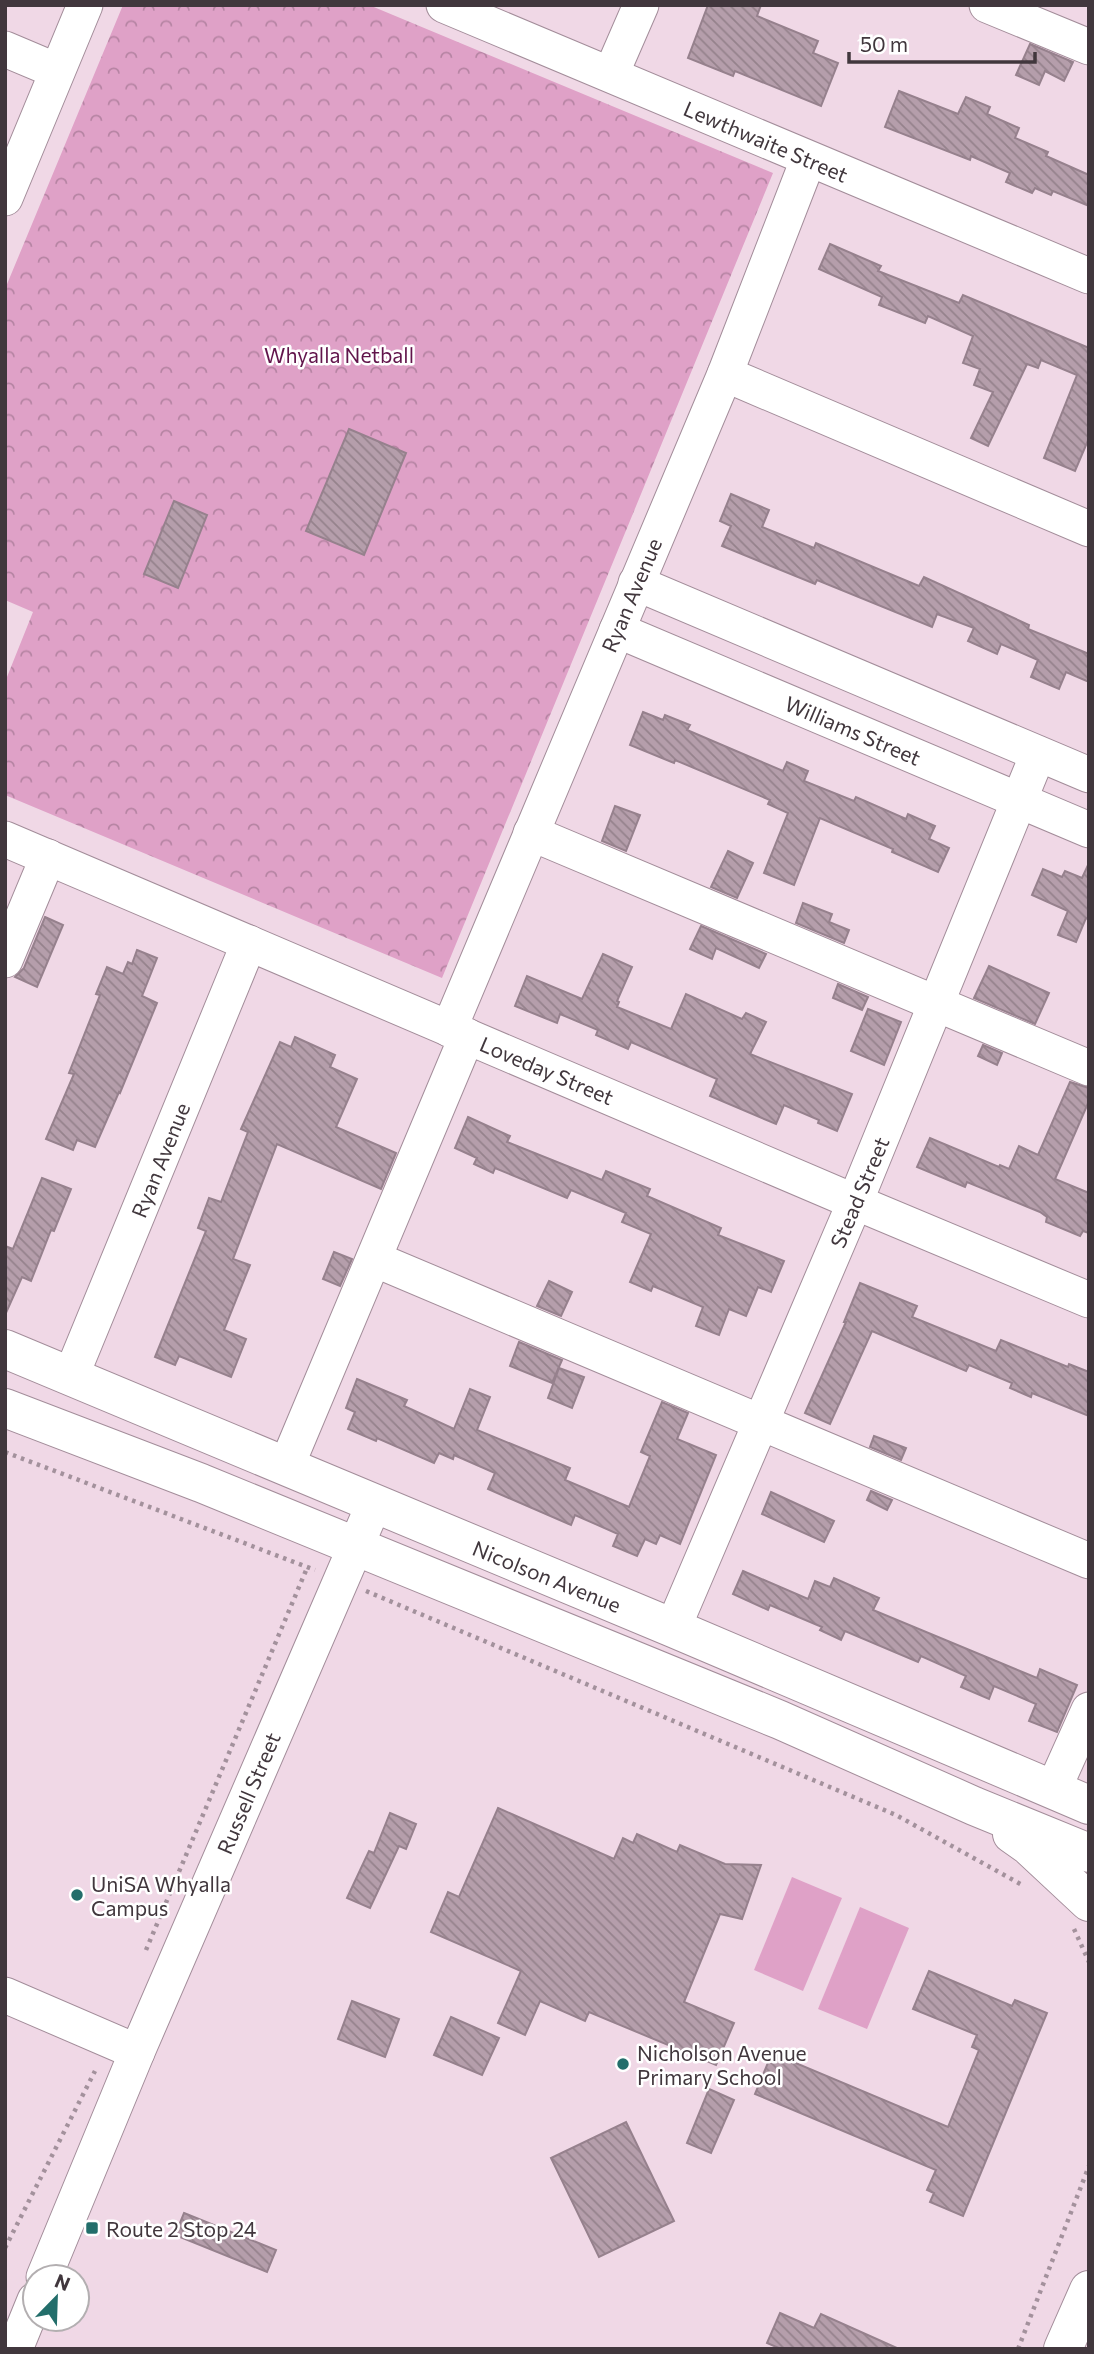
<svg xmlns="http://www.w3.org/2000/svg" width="1094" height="2354" viewBox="0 0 1094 2354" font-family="Commissioner,sans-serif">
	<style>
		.grass { fill: #dfa1c7 }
		.park { fill: url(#park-crowns) }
		.building { fill: url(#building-back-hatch); stroke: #96818d; stroke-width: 2 }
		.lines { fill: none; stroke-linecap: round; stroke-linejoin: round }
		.minor-casing { stroke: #a38d9a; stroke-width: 37 }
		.major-casing { stroke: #a38d9a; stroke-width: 40 }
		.path { stroke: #a3919c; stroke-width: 4.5; stroke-dasharray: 3.5 5; stroke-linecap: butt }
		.minor { stroke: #fff; stroke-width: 35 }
		.major { stroke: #fff; stroke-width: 38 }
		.poi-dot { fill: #236e6b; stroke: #fff; stroke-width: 2.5 }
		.labels { text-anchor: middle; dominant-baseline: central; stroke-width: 5; stroke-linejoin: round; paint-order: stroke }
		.street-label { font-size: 21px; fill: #41373d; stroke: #fff }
		.park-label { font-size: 21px; fill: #61144b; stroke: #fff }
		.poi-label { font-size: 21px; fill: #41373d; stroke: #fff; text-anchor: start }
	</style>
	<defs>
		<pattern id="park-crowns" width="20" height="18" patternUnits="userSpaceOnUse" patternTransform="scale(1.75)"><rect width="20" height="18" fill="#dfa1c7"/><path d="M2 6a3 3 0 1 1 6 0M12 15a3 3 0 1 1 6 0" fill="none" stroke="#b684a3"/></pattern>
		<pattern id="building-back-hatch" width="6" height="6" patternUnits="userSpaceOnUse" patternTransform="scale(1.75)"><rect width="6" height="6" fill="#b59eab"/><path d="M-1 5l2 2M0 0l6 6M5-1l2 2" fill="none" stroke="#95828c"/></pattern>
	</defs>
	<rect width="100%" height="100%" fill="#f0d8e6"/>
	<!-- grass -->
	<g class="grass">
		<polygon points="792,1877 842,1898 803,1991 754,1970"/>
		<polygon points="860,1907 909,1928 867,2029 818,2009"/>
	</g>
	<!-- park -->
	<polygon class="park" points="123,5 369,5 773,173 442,978 5,795 5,682 33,612 5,600 5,289"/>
	<!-- building -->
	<g class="building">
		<polygon points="708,5 761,5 757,16 818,41 813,53 838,63 821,106 735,71 733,76 688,58"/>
		<polygon points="1030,44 1073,62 1064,81 1045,71 1039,85 1016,75"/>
		<polygon points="899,91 958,114 966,97 990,107 987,114 1019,128 1015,138 1048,152 1046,156 1089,175 1089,206 1053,191 1051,195 1035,188 1032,193 1006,182 1010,173 971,156 970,160 885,127"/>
		<polygon points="830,244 881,266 878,271 959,303 963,295 1089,348 1089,438 1075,471 1044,458 1077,375 1041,360 1038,368 1027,364 988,446 971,438 993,392 974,385 980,369 963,363 973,336 928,316 925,323 879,305 882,297 819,269"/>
		<polygon points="349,429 406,453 364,555 306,531"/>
		<polygon points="731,494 769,510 762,527 814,548 816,543 919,586 924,577 1029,625 1028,629 1089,654 1089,682 1066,672 1059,689 1031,677 1038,660 1001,644 997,654 968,641 974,628 937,614 932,627 817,580 815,584 722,546 731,526 720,521"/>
		<polygon points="174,501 207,515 178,588 144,574"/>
		<polygon points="643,712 663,720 665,715 690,725 687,730 783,771 787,762 808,771 804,781 854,801 856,797 906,819 908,814 935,826 929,839 949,848 938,872 892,852 893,849 820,818 794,885 764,873 788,813 768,804 770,800 675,760 674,763 630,745"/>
		<polygon points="615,806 640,815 626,851 602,841"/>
		<polygon points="728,851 753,863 737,898 711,887"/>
		<polygon points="1089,863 1089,920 1086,918 1076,942 1058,935 1068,911 1032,895 1043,869 1062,877 1065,871 1082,878"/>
		<polygon points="803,903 832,914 829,922 849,930 844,943 796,923"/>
		<polygon points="45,917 63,925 37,987 15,977 24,968"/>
		<polygon points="701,926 766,954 759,968 716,948 712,959 690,949"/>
		<polygon points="137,950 157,958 142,996 157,1003 120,1093 119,1092 95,1147 77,1140 73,1150 46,1139 74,1074 69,1073 100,995 96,994 107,967 123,974 128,962 132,964"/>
		<polygon points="603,954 632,967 617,1001 619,1002 617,1007 671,1029 686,994 742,1019 746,1013 766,1022 750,1054 852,1094 837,1131 818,1123 819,1120 784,1105 776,1124 710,1096 717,1079 631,1042 628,1049 596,1035 598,1030 560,1014 557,1023 515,1006 527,976 582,999"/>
		<polygon points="989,966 1049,993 1035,1024 974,998"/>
		<polygon points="838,984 868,997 862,1010 833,998"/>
		<polygon points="868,1009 901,1022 884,1065 851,1051"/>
		<polygon points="295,1037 335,1055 330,1067 357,1079 336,1127 396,1153 381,1189 277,1144 233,1259 250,1265 224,1330 246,1339 231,1377 179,1356 175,1365 155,1357 206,1231 198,1228 209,1198 221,1202 248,1132 241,1129 280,1042 291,1047"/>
		<polygon points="983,1045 1002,1053 997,1065 978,1056"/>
		<polygon points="1070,1082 1089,1088 1089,1101 1055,1179 1089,1193 1089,1233 1083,1231 1080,1236 1046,1222 1047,1217 1040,1212 967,1182 965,1187 917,1167 930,1138 999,1167 1000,1165 1009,1169 1019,1146 1038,1155"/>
		<polygon points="468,1117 510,1136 507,1142 602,1180 606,1171 650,1189 647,1196 721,1228 718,1235 784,1261 771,1292 758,1287 746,1316 729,1309 719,1335 696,1326 703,1307 653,1286 651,1291 630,1282 651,1234 622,1222 626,1213 571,1190 567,1198 495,1168 493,1173 474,1164 477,1158 455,1148"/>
		<polygon points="42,1178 71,1189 54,1231 51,1230 31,1281 22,1277 5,1315 5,1246 13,1249"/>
		<polygon points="334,1252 352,1259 340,1286 323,1279"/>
		<polygon points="549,1281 572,1292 561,1316 537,1306"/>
		<polygon points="860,1283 917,1306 912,1317 996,1351 1001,1340 1068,1367 1069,1364 1089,1372 1089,1416 1032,1393 1031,1397 1010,1388 1012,1383 969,1365 966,1371 872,1331 830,1424 805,1413 846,1322 844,1322"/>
		<polygon points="519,1342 562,1360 552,1383 510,1366"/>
		<polygon points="559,1368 584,1377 572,1408 548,1398"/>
		<polygon points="357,1379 407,1400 404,1406 454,1429 470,1389 490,1397 477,1430 570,1468 565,1480 629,1507 650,1456 641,1452 662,1402 688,1413 677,1439 716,1455 680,1544 660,1535 656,1544 645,1539 637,1556 613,1546 618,1534 575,1515 571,1525 488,1489 495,1473 454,1455 453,1459 439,1453 434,1463 377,1438 376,1441 348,1429 355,1412 346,1408"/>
		<polygon points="874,1436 906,1448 901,1460 870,1447"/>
		<polygon points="871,1491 892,1500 887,1510 867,1500"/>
		<polygon points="771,1492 834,1521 824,1542 762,1514"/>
		<polygon points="743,1571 808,1599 815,1581 830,1587 834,1578 879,1598 873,1610 1037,1678 1040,1669 1077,1685 1057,1732 1029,1721 1036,1704 994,1686 989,1699 961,1687 966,1676 921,1656 918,1662 845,1631 841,1640 820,1630 822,1627 770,1605 768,1610 733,1594"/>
		<polygon points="498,1808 614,1859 623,1838 633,1843 637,1834 677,1852 680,1845 725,1864 761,1865 742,1919 720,1914 684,2002 734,2023 716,2065 589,2012 585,2021 540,2001 525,2035 498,2023 521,1971 431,1932 448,1892 459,1897"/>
		<polygon points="390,1813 416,1824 406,1849 399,1846 370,1908 347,1898 369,1851 374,1853"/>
		<polygon points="929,1971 1012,2006 1015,2000 1047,2013 963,2216 930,2202 934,2193 927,2190 936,2170 755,2094 772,2053 948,2127 979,2050 972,2047 977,2035 913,2009"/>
		<polygon points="352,2001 399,2019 385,2057 338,2039"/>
		<polygon points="451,2017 499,2038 482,2075 434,2055"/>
		<polygon points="709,2089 734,2100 711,2153 687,2143"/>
		<polygon points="626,2122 674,2221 599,2257 551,2158"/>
		<polygon points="184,2213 276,2250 267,2272 175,2235"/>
		<polygon points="780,2313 814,2328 821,2314 899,2349 781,2349 767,2343"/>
	</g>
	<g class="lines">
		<!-- minor casing -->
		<g class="minor-casing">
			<g id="minor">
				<polyline points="444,5 1089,276"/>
				<polyline points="987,5 1089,47"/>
				<polyline points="5,49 57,71"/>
				<polyline points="611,74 641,5"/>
				<polyline points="5,198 85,5"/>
				<polyline points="725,374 1089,529"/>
				<polyline points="636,583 1089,775"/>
				<polyline points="617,630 1089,830"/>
				<polyline points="531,833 1089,1068"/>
				<polyline points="5,839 855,1202 1089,1300"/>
				<polyline points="5,960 48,857"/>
				<polyline points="449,1029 725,374 808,160"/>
				<polyline points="374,1259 1089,1561"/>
				<polyline points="71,1376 249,943"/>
				<polyline points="286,1467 467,1036"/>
				<polyline points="673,1628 855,1202 1038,754"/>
				<polyline points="1053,1790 1089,1710"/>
				<polyline points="5,1995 137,2052"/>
				<polyline points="44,2277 137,2052 374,1504"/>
				<polyline points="15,2349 35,2300"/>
			</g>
		</g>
		<!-- major casing -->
		<g class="major-casing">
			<g id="major">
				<polyline points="5,1349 673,1628 1089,1805"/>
				<polyline points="5,1408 201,1483 780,1720 974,1806 1089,1853"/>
				<polyline points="1012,1834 1029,1846 1089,1902"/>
				<polyline points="1063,2349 1089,2290"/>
			</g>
		</g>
		<!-- path -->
		<g class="path">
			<polyline points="5,1452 315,1570"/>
			<polyline points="366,1591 896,1815 1024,1886"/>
			<polyline points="1074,1929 1089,1962"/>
			<polyline points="146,1950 307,1568"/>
			<polyline points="5,2248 95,2071"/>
			<polyline points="1018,2349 1089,2166"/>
		</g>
		<!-- minor -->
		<use href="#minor" class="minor"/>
		<!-- major -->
		<use href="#major" class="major"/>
	</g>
	<!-- markers -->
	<g class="poi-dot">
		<circle cx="77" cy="1895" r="7"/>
		<circle cx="623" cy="2064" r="7"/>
		<rect x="85" y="2221" width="14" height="14" rx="3.5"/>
	</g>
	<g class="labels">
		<!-- street labels -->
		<g class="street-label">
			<text transform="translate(766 141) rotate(23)">Lewthwaite Street</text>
			<text transform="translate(631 595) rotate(-67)">Ryan Avenue</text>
			<text transform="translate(853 730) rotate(23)">Williams Street</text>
			<text transform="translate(547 1070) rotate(23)">Loveday Street</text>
			<text transform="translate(160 1160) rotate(-68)">Ryan Avenue</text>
			<text transform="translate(859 1192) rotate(-67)">Stead Street</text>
			<text transform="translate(547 1576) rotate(22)">Nicolson Avenue</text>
			<text transform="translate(248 1793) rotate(-67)">Russell Street</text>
		</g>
		<!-- park labels -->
		<g class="park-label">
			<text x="339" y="354">Whyalla Netball</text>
		</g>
		<!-- poi labels -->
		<g class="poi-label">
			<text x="91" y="1883">UniSA Whyalla<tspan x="91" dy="24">Campus</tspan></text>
			<text x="637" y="2052">Nicholson Avenue<tspan x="637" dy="24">Primary School</tspan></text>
			<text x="106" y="2228">Route 2 Stop 24</text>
		</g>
	</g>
	<!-- border -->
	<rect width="1094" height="2354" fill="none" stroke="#41373d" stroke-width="14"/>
	<!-- north arrow -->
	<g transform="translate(56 2298) rotate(23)"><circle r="33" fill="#ffffff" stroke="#b3afb1" stroke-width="2"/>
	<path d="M0-5L12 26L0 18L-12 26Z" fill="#236e6b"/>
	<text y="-10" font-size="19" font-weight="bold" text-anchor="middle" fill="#41373d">N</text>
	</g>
	<!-- scale -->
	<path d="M849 52v10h186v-10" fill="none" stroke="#41373d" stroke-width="3.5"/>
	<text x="860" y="52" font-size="21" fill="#41373d" stroke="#ffffff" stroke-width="5" paint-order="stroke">50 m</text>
</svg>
